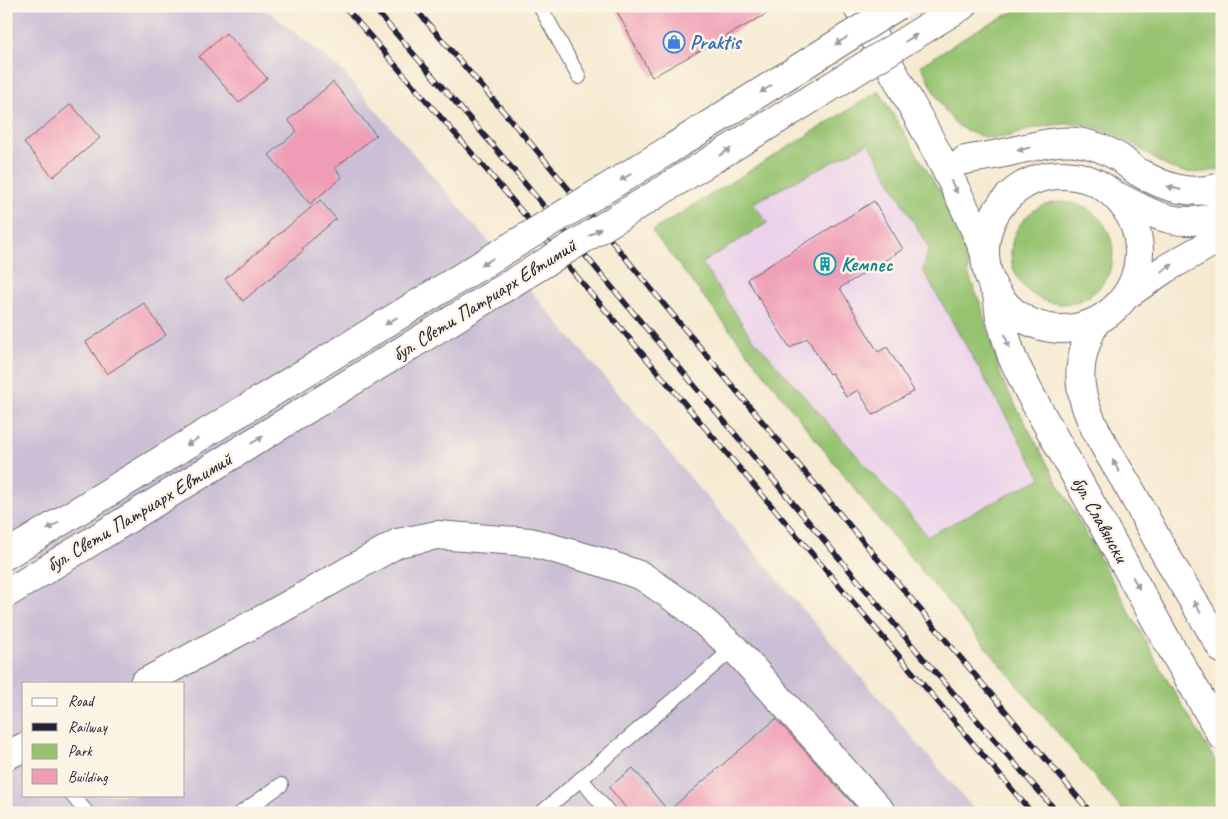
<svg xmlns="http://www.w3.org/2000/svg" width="1228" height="819" viewBox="0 0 1228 819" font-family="Caveat,sans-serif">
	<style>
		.built { fill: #ebd1eb }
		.industrial { fill: #cbbfd5; fill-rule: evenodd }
		.green { fill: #96c370; stroke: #5c7256; fill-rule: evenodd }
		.building { fill: #ef9db6 }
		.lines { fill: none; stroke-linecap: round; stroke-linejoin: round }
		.lane-casing { stroke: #6c6870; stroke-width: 16 }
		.street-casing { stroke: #6c6870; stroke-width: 30 }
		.primary-casing { stroke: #6c6870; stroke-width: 30 }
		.lane { stroke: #fff; stroke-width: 14 }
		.street { stroke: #fff; stroke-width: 28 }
		.primary { stroke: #fff; stroke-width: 28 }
		.rail-casing { stroke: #22223b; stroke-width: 5.5 }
		.rail { stroke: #fcf5e5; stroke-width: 4; stroke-dasharray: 11; stroke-linecap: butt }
		.primary-bridge-casing { stroke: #6c6870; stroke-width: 30; stroke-linecap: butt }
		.primary-bridge { stroke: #fff; stroke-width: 28 }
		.oneway { fill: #9c9ca7 }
		.labels { text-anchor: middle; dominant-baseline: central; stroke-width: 5; stroke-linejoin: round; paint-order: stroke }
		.shop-label { font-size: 20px; font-weight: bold; fill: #366cbe; stroke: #fcf5e5; text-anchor: start }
		.culture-label { font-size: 20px; font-weight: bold; fill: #0d838f; stroke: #fcf5e5; text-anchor: start }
		.street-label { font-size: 20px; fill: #22223b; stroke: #fcf5e5 }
	</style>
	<rect width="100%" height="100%" fill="#fcf5e5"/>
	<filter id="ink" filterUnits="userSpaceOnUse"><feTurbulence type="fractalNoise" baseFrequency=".02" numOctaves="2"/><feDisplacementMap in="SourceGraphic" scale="10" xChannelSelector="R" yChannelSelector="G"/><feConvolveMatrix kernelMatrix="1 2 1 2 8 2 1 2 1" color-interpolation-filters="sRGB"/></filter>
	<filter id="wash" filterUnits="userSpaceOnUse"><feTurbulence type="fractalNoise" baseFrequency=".0096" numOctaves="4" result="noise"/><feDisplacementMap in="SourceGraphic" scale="20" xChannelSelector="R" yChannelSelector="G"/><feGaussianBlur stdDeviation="1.12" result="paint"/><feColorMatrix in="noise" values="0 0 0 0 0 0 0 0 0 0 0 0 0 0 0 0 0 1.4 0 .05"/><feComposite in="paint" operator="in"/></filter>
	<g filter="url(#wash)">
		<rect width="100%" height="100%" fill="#f6ead2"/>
		<!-- built -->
		<polygon class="built" points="869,143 929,249 924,270 1041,478 929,536 749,334 702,263 767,223 753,203"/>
		<!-- industrial -->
		<path class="industrial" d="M6 6H262L342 71 437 181 977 813H6ZM24 683H184V795H24Z"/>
		<!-- green -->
		<g class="green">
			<path d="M1026 6H1222V169C1207 172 1191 175 1177 170 1163 166 1152 157 1140 149 1122 137 1099 126 1077 124 1063 123 1041 126 1028 130 1016 134 1004 139 991 138 981 137 971 133 962 128 944 118 931 83 921 65L982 27Z"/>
			<path d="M879 91 935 184 963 225 969 276 981 305 1002 380 1054 476 1165 676 1222 772V813H1125L879 520 652 231ZM869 143 929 249 923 270 1041 478 928 536 749 334 702 263 767 223 753 203Z"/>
			<circle cx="1062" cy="253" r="51"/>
		</g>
		<g id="blocks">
			<!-- building -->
			<g class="building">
				<polygon points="614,6 781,6 652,77"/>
				<polygon points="226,33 267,78 239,103 199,57"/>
				<polygon points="333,82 376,135 335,168 342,177 310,204 269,155 297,131 288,120"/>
				<polygon points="71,104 100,138 53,177 24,143"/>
				<polygon points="320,200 336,219 302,248 304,250 243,301 225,279"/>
				<polygon points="874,201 903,249 840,288 878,352 887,347 914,391 873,415 858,390 846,397 832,373 829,374 807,338 790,348 747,279"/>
				<polygon points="144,303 166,335 107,374 86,342"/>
				<polygon points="776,719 861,813 630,813 609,787 633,768 668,811"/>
			</g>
		</g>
	</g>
	<g filter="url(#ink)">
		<use href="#blocks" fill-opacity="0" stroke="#6c6870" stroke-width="1"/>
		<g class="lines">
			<!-- lane casing -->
			<g class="lane-casing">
				<g id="lane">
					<polyline points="540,6 579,77"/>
					<polyline points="581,779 609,813"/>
					<polyline points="72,795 87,813"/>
					<polyline points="241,813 281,785"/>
					<polyline points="541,813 734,648"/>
				</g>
			</g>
			<!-- street casing -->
			<g class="street-casing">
				<g id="street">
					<polyline points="144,683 274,613 398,543 437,535 530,542 598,561 642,576 687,607 734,648 882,813"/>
					<polyline points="6,756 24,747"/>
				</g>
			</g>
			<!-- primary casing -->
			<g class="primary-casing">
				<g id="primary">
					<path d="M857 6C901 87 949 168 985 253"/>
					<polyline points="939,20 962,6"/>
					<polyline points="667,151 807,63"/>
					<path d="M965 160C981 157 997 155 1013 151 1035 146 1056 140 1077 142 1093 144 1107 150 1120 158 1126 163 1132 168 1138 172 1165 188 1191 196 1222 187"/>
					<circle cx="1062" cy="252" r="77"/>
					<polyline points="684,177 824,91"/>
					<path d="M1117 196C1154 215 1180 231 1222 214"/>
					<polyline points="997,293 1000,318 1012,357 1029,392 1165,637 1222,736"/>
					<polyline points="1127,295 1165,269 1222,237"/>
					<path d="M1095 323C1084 344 1077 368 1082 392 1088 424 1111 456 1127 484 1141 508 1153 533 1167 557 1185 588 1204 618 1222 649"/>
					<polyline points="6,555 432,295"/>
					<polyline points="6,594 449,322"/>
				</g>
			</g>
			<!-- lane -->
			<use href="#lane" class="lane"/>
			<!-- street -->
			<use href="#street" class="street"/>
			<!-- primary -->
			<use href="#primary" class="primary"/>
			<!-- rail casing -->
			<g class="rail-casing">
				<g id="rail">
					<polyline points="344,6 484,167 1032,813"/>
					<polyline points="372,6 496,149 922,657 1058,813"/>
					<polyline points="413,6 533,146 667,308 1091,813"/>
				</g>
			</g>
			<!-- rail -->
			<use href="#rail" class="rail"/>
			<!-- primary-bridge casing -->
			<g class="primary-bridge-casing">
				<g id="primary-bridge">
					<polyline points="807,63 897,6"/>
					<polyline points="824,91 939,20"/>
					<polyline points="432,295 667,151"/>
					<polyline points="449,322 684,177"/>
				</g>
			</g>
			<!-- primary-bridge -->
			<use href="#primary-bridge" class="primary-bridge"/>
		</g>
		<!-- one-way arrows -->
		<defs><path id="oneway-solid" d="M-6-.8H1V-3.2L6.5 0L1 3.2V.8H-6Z" transform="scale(1.25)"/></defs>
		<g class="oneway">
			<use href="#oneway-solid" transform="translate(911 38) rotate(-32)"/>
			<use href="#oneway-solid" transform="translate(841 41) rotate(148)"/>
			<use href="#oneway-solid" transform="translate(766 89) rotate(148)"/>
			<use href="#oneway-solid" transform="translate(1024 149) rotate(167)"/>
			<use href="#oneway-solid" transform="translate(725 152) rotate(-32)"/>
			<use href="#oneway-solid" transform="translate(626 177) rotate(148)"/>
			<use href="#oneway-solid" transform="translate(954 187) rotate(63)"/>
			<use href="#oneway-solid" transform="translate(1174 188) rotate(-165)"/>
			<use href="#oneway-solid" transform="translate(595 232) rotate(-32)"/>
			<use href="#oneway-solid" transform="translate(487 262) rotate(148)"/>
			<use href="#oneway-solid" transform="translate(1167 268) rotate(-31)"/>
			<use href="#oneway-solid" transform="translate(391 321) rotate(149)"/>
			<use href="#oneway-solid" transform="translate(1007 341) rotate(73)"/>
			<use href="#oneway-solid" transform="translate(257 440) rotate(-31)"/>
			<use href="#oneway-solid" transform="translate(192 442) rotate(149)"/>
			<use href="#oneway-solid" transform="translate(1116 466) rotate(-119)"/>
			<use href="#oneway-solid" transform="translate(53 526) rotate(149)"/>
			<use href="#oneway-solid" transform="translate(1136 583) rotate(61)"/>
			<use href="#oneway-solid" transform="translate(1197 607) rotate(-121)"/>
		</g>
	</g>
	<!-- icons -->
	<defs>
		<g id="shop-ring" transform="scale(1.125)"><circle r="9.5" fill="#fcf5e5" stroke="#3f7fe0" stroke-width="1.5"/><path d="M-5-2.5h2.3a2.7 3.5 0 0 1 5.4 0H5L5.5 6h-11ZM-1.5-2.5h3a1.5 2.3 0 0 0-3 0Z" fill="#3f7fe0"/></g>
		<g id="building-ring" transform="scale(1.125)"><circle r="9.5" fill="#fcf5e5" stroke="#0f9aa8" stroke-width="1.5"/><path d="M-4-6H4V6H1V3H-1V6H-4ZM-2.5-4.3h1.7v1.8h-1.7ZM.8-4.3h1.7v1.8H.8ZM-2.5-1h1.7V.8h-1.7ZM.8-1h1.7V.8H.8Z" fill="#0f9aa8"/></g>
	</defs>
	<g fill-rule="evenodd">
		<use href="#shop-ring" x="674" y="42"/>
		<use href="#building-ring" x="825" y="264"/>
	</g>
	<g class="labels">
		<!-- shop labels -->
		<g class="shop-label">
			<text x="690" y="42">Praktis</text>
		</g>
		<!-- culture labels -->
		<g class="culture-label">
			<text x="841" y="264">Кемпес</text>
		</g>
		<!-- street labels -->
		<g class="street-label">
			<text transform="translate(484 300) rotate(-32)">бул. Свети Патриарх Евтимий</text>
			<text transform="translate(139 512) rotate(-31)">бул. Свети Патриарх Евтимий</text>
			<text transform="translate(1100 519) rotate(61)">бул. Славянски</text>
		</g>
	</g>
	<!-- margin -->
	<rect width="1228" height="819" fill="none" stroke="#fcf5e5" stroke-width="25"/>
	<!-- legend -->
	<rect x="22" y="682" width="162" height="115" fill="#fcf5e5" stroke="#a5a1a1"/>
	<rect x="32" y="698" width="25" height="8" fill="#ffffff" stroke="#a5a1a1"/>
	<text x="68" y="706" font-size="15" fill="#22223b">Road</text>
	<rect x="32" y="723" width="25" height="8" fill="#22223b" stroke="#a5a1a1"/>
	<text x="68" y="732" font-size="15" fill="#22223b">Railway</text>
	<rect x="32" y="744" width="25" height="15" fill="#96c370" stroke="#a5a1a1"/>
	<text x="68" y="756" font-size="15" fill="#22223b">Park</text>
	<rect x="32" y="769" width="25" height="15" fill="#ef9db6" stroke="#a5a1a1"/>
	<text x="68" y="782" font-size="15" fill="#22223b">Building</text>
</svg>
